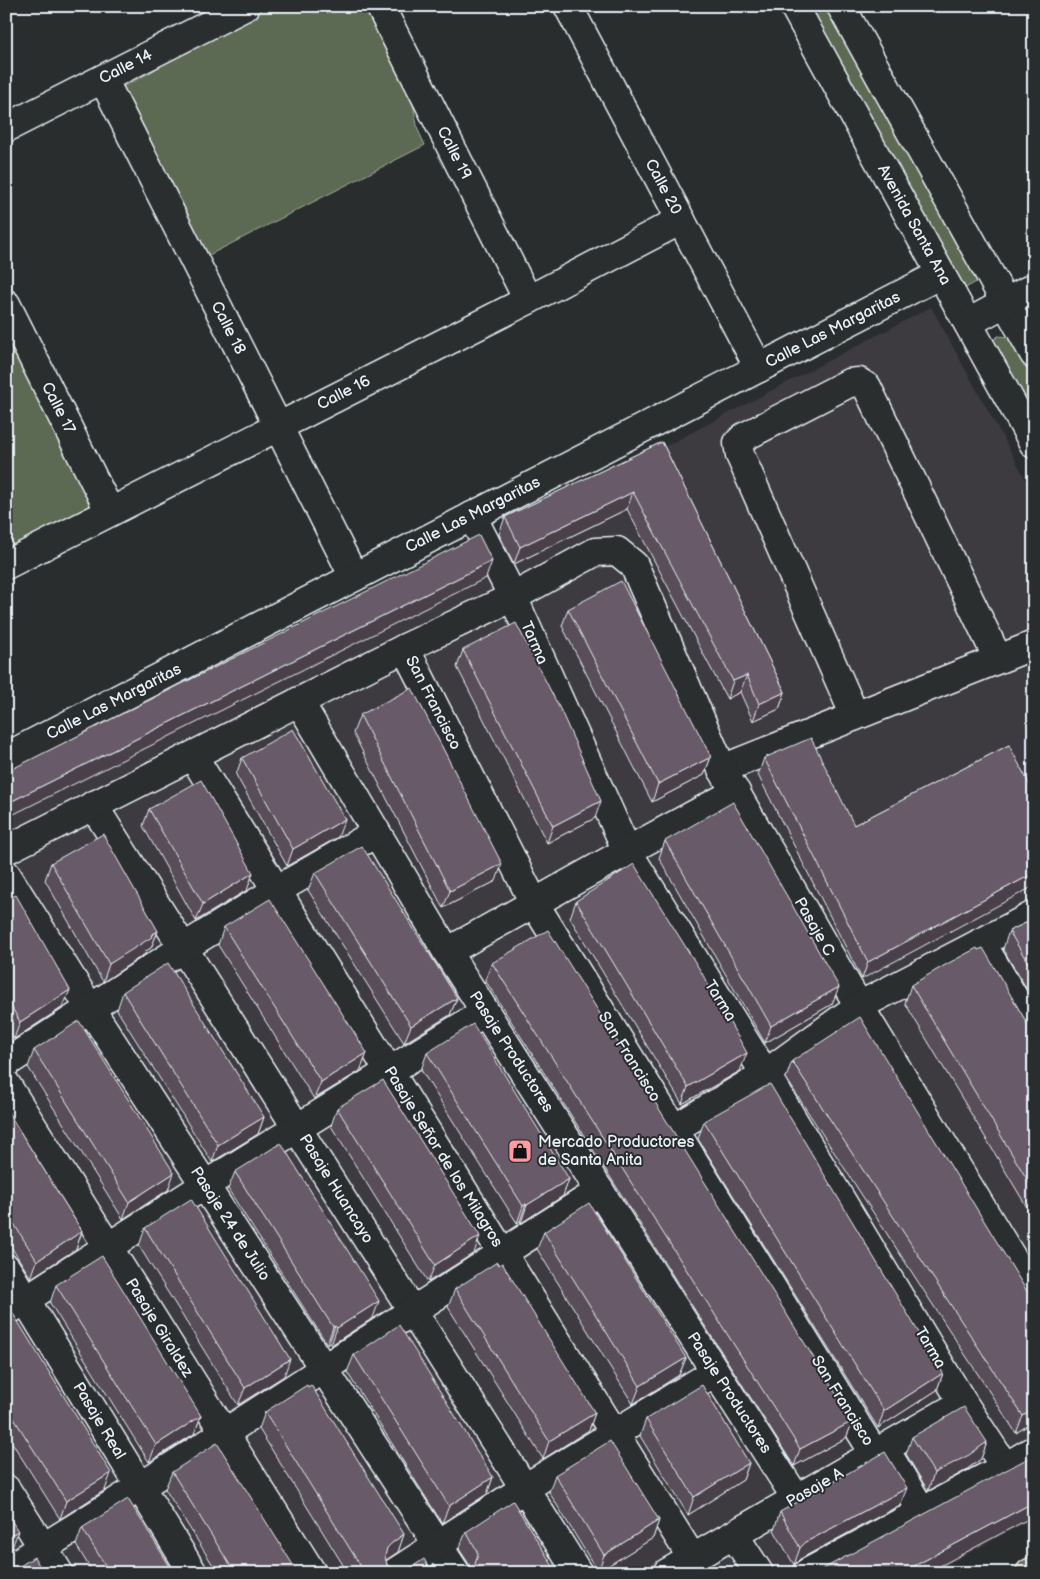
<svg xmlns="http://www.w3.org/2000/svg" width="1040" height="1579" viewBox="0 0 1040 1579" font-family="'Balsamiq Sans',sans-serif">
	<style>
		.built { fill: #3d3a3f }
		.green { fill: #5b6a52; stroke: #a2aea5 }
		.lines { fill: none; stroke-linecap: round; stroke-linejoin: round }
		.minor-casing { stroke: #e8f1f8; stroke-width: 31 }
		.major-casing { stroke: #e8f1f8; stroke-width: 31 }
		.minor { stroke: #2a2d2e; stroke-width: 28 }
		.major { stroke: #746a5a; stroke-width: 28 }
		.wall { fill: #594d59; stroke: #e8f1f8 }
		.shaded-wall { fill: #493f48; stroke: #e8f1f8 }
		.building { fill: #685a67; stroke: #e8f1f8 }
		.labels { text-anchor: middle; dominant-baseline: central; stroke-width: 4; stroke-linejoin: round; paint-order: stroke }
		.street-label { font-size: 16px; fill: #e8f1f8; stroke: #2a2d2e }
		.poi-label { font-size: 16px; fill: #e8f1f8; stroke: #2a2d2e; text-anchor: start }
	</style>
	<rect width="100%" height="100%" fill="#2a2d2e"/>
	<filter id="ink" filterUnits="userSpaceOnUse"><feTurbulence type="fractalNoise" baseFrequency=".02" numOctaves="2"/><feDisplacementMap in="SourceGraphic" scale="10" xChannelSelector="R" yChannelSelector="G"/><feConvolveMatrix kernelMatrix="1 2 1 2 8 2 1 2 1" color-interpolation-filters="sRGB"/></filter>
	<g filter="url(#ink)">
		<!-- built -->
		<polygon class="built" points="931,307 1034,494 1034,1518 931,1573 6,1573 6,785 485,541"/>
		<!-- green -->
		<g class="green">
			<polygon points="251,6 367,6 403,52 418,130 425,145 205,257 119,89 151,72"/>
			<polygon points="805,6 826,6 978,281 962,290"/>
			<polygon points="6,318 98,507 6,552"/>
			<polygon points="998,336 1009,337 1034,381 1034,416 994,346 993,341"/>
		</g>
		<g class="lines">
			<!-- minor casing -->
			<g class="minor-casing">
				<g id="minor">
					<polyline points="380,6 528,300"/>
					<polyline points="568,6 759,368"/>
					<polyline points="794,6 1034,444"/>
					<polyline points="841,6 1034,354"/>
					<polyline points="103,79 354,577"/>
					<polyline points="6,128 246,6"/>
					<polyline points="6,304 110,512"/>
					<polyline points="968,323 1034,287"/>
					<polyline points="472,516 513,597 627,851 769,1080 963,1403 1005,1467"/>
					<polyline points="6,565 528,300 681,220"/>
					<polyline points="405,648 534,903 874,1453"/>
					<polyline points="299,701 447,952 796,1498"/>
					<polyline points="855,716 740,455 738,443 744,437 849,383 859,382 867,387 998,659"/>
					<polyline points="193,756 692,1558"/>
					<polyline points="6,757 941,274"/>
					<polyline points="722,769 1034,645"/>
					<polyline points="93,805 578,1573"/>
					<polyline points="6,850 405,648 513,597 595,552 617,551 634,565 722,769 859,1006 1034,1294"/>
					<polyline points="6,874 90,1008 456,1573"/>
					<polyline points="981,942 1034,1032"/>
					<polyline points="447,952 627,851 736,792"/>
					<polyline points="6,1063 183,948 277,890 376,833"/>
					<polyline points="6,1084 312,1573"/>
					<polyline points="674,1129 765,1074 859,1006 1034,915"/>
					<polyline points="6,1268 193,1573"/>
					<polyline points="6,1312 205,1185 485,1012"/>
					<polyline points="884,1448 922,1511"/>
					<polyline points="6,1489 59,1573"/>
					<polyline points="734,1535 759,1573"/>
					<path d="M6 1570C207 1448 401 1316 600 1191"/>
					<polyline points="394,1573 525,1488 715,1372"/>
					<polyline points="667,1573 963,1403"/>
					<polyline points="807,1573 1005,1467 1034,1450"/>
				</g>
			</g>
			<!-- major casing -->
			<g class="major-casing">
				<polyline id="major" points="1030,1573 1034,1571"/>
			</g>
			<!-- minor -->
			<use href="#minor" class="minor"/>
			<!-- major -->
			<use href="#major" class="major"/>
		</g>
		<!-- wall -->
		<g class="wall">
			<polygon points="662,442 785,692 779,709 753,721 740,692 727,699 627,509 514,564 499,534 505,517"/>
			<polygon points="568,609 711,757 704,775 652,802 562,626"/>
			<polygon points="463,650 595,818 547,843 457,667"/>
			<polygon points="360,715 496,881 443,908 353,733"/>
			<polygon points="1009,745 862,979 758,775 764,758 854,825"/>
			<polygon points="242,758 338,837 287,866 236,775"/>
			<polygon points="149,809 247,890 196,921 143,826"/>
			<polygon points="665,841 832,1004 765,1043 659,858"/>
			<polygon points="51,863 158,931 151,948 146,951 145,954 103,982 45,880"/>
			<polygon points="315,873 457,998 450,1015 404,1043 308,890"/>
			<polygon points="6,900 63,1007 14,1039 6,1026"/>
			<polygon points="576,901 740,1071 682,1104 570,918"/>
			<polygon points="1034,919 1034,1001 1003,949 1009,931"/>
			<polygon points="224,927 367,1053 360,1071 314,1099 218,945"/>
			<polygon points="492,963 853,1421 846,1438 794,1466 485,980"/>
			<polygon points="911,985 1027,1023 1034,1029 1034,1219 905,1003"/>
			<polygon points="123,992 264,1117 258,1134 212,1162 117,1010"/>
			<polygon points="34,1050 168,1190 123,1219 28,1067"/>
			<polygon points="427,1053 569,1179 563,1196 521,1223 520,1221 517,1223 421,1070"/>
			<polygon points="792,1061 1034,1421 1016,1433 786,1078"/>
			<polygon points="337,1108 474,1253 428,1282 331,1126"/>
			<polygon points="6,1109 82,1231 76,1249 31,1278 6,1239"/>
			<polygon points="704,1121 943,1373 937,1390 878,1428 698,1139"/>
			<polygon points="235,1172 373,1318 331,1345 329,1343 327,1344 228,1189"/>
			<polygon points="145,1228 284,1376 238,1405 139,1246"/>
			<polygon points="544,1232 686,1358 679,1375 633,1404 537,1249"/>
			<polygon points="56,1285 201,1416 194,1434 149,1462 50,1303"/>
			<polygon points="455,1289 595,1413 589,1430 543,1459 448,1307"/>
			<polygon points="6,1309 105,1490 60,1519 6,1433"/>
			<polygon points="354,1355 493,1477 487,1494 442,1523 347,1372"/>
			<polygon points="265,1412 404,1534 398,1552 386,1560 387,1565 394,1570 402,1571 409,1569 432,1573 348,1573 259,1429"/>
			<polygon points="646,1419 749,1463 743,1480 688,1515 640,1436"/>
			<polygon points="912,1437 987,1442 981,1459 963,1472 928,1491 906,1454"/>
			<polygon points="172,1472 298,1573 218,1573 165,1489"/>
			<polygon points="555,1475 659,1520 653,1538 598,1572 549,1492"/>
			<polygon points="900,1505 800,1559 794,1565 774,1530 780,1512"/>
			<polygon points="82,1528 174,1573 93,1573 76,1545"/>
			<polygon points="466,1532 557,1573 471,1573 469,1564 459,1549"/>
		</g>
		<!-- shaded-wall -->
		<g class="shaded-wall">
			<polygon points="633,492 627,509 514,564 520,547"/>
			<polygon points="492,561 486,578 6,818 6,804"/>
			<polygon points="747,675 740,692 727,699 733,681"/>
			<polygon points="785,692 779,709 753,721 759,704"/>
			<polygon points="711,757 704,775 652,802 658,784"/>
			<polygon points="601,801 595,818 547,843 553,826"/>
			<polygon points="345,819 338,837 287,866 293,849"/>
			<polygon points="502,864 496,881 443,908 450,891"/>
			<polygon points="253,873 247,890 196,921 203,904"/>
			<polygon points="1034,873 1034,886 862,979 868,962"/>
			<polygon points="158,931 151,948 146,951 145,954 103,982 109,964"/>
			<polygon points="839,987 832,1004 765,1043 771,1026"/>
			<polygon points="70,990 63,1007 14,1039 20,1022"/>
			<polygon points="457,998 450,1015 404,1043 411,1026"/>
			<polygon points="367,1053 360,1071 314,1099 321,1082"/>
			<polygon points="747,1053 740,1071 682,1104 688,1087"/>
			<polygon points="264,1117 258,1134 212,1162 218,1145"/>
			<polygon points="174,1173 168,1190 123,1219 129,1202"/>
			<polygon points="569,1179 563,1196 521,1223 527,1205"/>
			<polygon points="526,1204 520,1221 517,1223 523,1206"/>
			<polygon points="82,1231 76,1249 31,1278 37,1261"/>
			<polygon points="480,1236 474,1253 428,1282 435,1265"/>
			<polygon points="379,1301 373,1318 331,1345 337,1328"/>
			<polygon points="335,1326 329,1343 327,1344 333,1327"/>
			<polygon points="686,1358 679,1375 633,1404 640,1386"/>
			<polygon points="290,1359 284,1376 238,1405 245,1388"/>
			<polygon points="943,1373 937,1390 878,1428 884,1411"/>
			<polygon points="1034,1408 1034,1421 1016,1433 1023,1416"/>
			<polygon points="595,1413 589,1430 543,1459 549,1441"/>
			<polygon points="201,1416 194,1434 149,1462 156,1445"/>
			<polygon points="853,1421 846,1438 794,1466 800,1449"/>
			<polygon points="987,1442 981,1459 963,1472 928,1491 934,1473"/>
			<polygon points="749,1463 743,1480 688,1515 694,1497"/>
			<polygon points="111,1473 105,1490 60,1519 66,1501"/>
			<polygon points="493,1477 487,1494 442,1523 449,1506"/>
			<polygon points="907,1488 900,1505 800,1559 794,1565 800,1548 806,1542"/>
			<polygon points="1034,1502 1034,1516 927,1573 901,1573"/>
			<polygon points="659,1520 653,1538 598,1572 604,1555"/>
			<polygon points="18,1531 12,1548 6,1552 6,1538"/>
			<polygon points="404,1534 398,1552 386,1560 380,1566 387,1548 392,1543"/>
		</g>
		<!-- building -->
		<g class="building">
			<polygon points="662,442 785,692 759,704 747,675 733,681 633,492 520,547 505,517"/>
			<polygon points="479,535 492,561 6,804 6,772"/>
			<polygon points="621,581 711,757 658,784 568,609"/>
			<polygon points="516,623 561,711 601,801 553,826 463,650"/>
			<polygon points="412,688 502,864 450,891 360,715"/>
			<polygon points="293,729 345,819 293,849 242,758"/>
			<polygon points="811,738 854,825 1009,745 1034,793 1034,873 868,962 764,758"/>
			<polygon points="201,780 253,873 203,904 149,809"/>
			<polygon points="733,802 839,987 771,1026 665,841"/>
			<polygon points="103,834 158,931 151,935 152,937 109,964 51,863"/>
			<polygon points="362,846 457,998 411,1026 315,873"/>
			<polygon points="634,864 700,970 747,1053 688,1087 576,901"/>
			<polygon points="16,895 70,990 20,1022 6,997 6,900"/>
			<polygon points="270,899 367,1053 321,1082 224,927"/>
			<polygon points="1034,919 1034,973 1009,931"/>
			<polygon points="548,930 853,1421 800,1449 492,963"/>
			<polygon points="977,948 978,950 983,948 1027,1023 1034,1029 1034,1191 911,985 947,964"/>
			<polygon points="168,963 264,1117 218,1145 123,992"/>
			<polygon points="860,1017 1034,1303 1034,1408 1023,1416 792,1061"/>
			<polygon points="79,1021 174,1173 129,1202 34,1050"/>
			<polygon points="473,1024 569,1179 527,1205 526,1204 523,1206 427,1053"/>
			<polygon points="383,1080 480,1236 435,1265 337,1108"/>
			<polygon points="770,1084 943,1373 884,1411 704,1121"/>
			<polygon points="6,1109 82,1231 37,1261 6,1211"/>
			<polygon points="281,1143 379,1301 337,1328 335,1326 333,1327 235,1172"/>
			<polygon points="191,1199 290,1359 245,1388 145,1228"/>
			<polygon points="589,1203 686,1358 640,1386 544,1232"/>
			<polygon points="102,1256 201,1416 156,1445 56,1285"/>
			<polygon points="497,1262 499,1265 502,1263 595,1413 549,1441 455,1289"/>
			<polygon points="6,1309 9,1314 12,1312 111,1473 66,1501 6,1406"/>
			<polygon points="399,1325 493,1477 449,1506 354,1355"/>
			<polygon points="307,1385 308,1387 311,1385 404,1534 392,1543 387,1548 385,1556 387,1565 394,1570 402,1571 409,1569 424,1559 432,1573 365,1573 265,1412"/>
			<polygon points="702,1385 749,1463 694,1497 646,1419"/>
			<polygon points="964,1407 987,1442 969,1455 934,1473 912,1437"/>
			<polygon points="610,1441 659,1520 604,1555 555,1475"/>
			<polygon points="217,1443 298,1573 235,1573 172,1472"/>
			<polygon points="885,1452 907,1488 806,1542 800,1548 780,1512"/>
			<polygon points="1034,1455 1034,1502 901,1573 811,1573 821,1570"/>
			<polygon points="128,1499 174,1573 110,1573 82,1528"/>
			<polygon points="513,1501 557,1573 481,1573 475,1564 478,1554 475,1547 466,1532"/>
			<polygon points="6,1512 18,1531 6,1538"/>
			<polygon points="34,1557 44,1573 6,1573 6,1567 13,1568 20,1566"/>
		</g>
	</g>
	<!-- icons -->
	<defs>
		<g id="shop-square" transform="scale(1.25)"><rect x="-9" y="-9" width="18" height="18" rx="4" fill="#ff9aa2" stroke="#2a2d2e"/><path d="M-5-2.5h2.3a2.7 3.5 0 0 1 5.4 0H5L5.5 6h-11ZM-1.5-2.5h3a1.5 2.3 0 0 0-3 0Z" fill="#111"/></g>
	</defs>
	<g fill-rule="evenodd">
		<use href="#shop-square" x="520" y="1151"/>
	</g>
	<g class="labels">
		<!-- street labels -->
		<g class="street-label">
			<text transform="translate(126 67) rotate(-27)">Calle 14</text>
			<text transform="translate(454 153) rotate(63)">Calle 19</text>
			<text transform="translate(663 187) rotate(62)">Calle 20</text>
			<text transform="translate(914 225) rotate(61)">Avenida Santa Ana</text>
			<text transform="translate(228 328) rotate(63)">Calle 18</text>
			<text transform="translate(833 330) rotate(-27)">Calle Las Margaritas</text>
			<text transform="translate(344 393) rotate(-27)">Calle 16</text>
			<text transform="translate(58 408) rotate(63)">Calle 17</text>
			<text transform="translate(473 515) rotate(-27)">Calle Las Margaritas</text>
			<text transform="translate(534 643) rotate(66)">Tarma</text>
			<text transform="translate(114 702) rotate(-27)">Calle Las Margaritas</text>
			<text transform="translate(433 703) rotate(63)">San Francisco</text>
			<text transform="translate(814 927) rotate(60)">Pasaje C</text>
			<text transform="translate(720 1001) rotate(58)">Tarma</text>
			<text transform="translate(511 1052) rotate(57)">Pasaje Productores</text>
			<text transform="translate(629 1057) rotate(58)">San Francisco</text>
			<text transform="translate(443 1157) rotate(58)">Pasaje Señor de los Milagros</text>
			<text transform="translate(336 1189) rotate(58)">Pasaje Huancayo</text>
			<text transform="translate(230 1224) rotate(57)">Pasaje 24 de Julio</text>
			<text transform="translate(159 1328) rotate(58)">Pasaje Giraldez</text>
			<text transform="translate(930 1348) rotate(59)">Tarma</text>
			<text transform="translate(729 1393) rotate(57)">Pasaje Productores</text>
			<text transform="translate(842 1401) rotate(58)">San Francisco</text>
			<text transform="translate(99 1421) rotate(59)">Pasaje Real</text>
			<text transform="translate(815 1488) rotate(-30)">Pasaje A</text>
		</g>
		<!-- poi labels -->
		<g class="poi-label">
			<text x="538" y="1142">Mercado Productores<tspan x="538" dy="18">de Santa Anita</tspan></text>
		</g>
	</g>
	<!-- margin -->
	<rect width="1040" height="1579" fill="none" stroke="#2a2d2e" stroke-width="25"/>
	<rect x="12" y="12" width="1015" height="1554" fill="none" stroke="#e8f1f8" stroke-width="2" filter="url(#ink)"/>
</svg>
